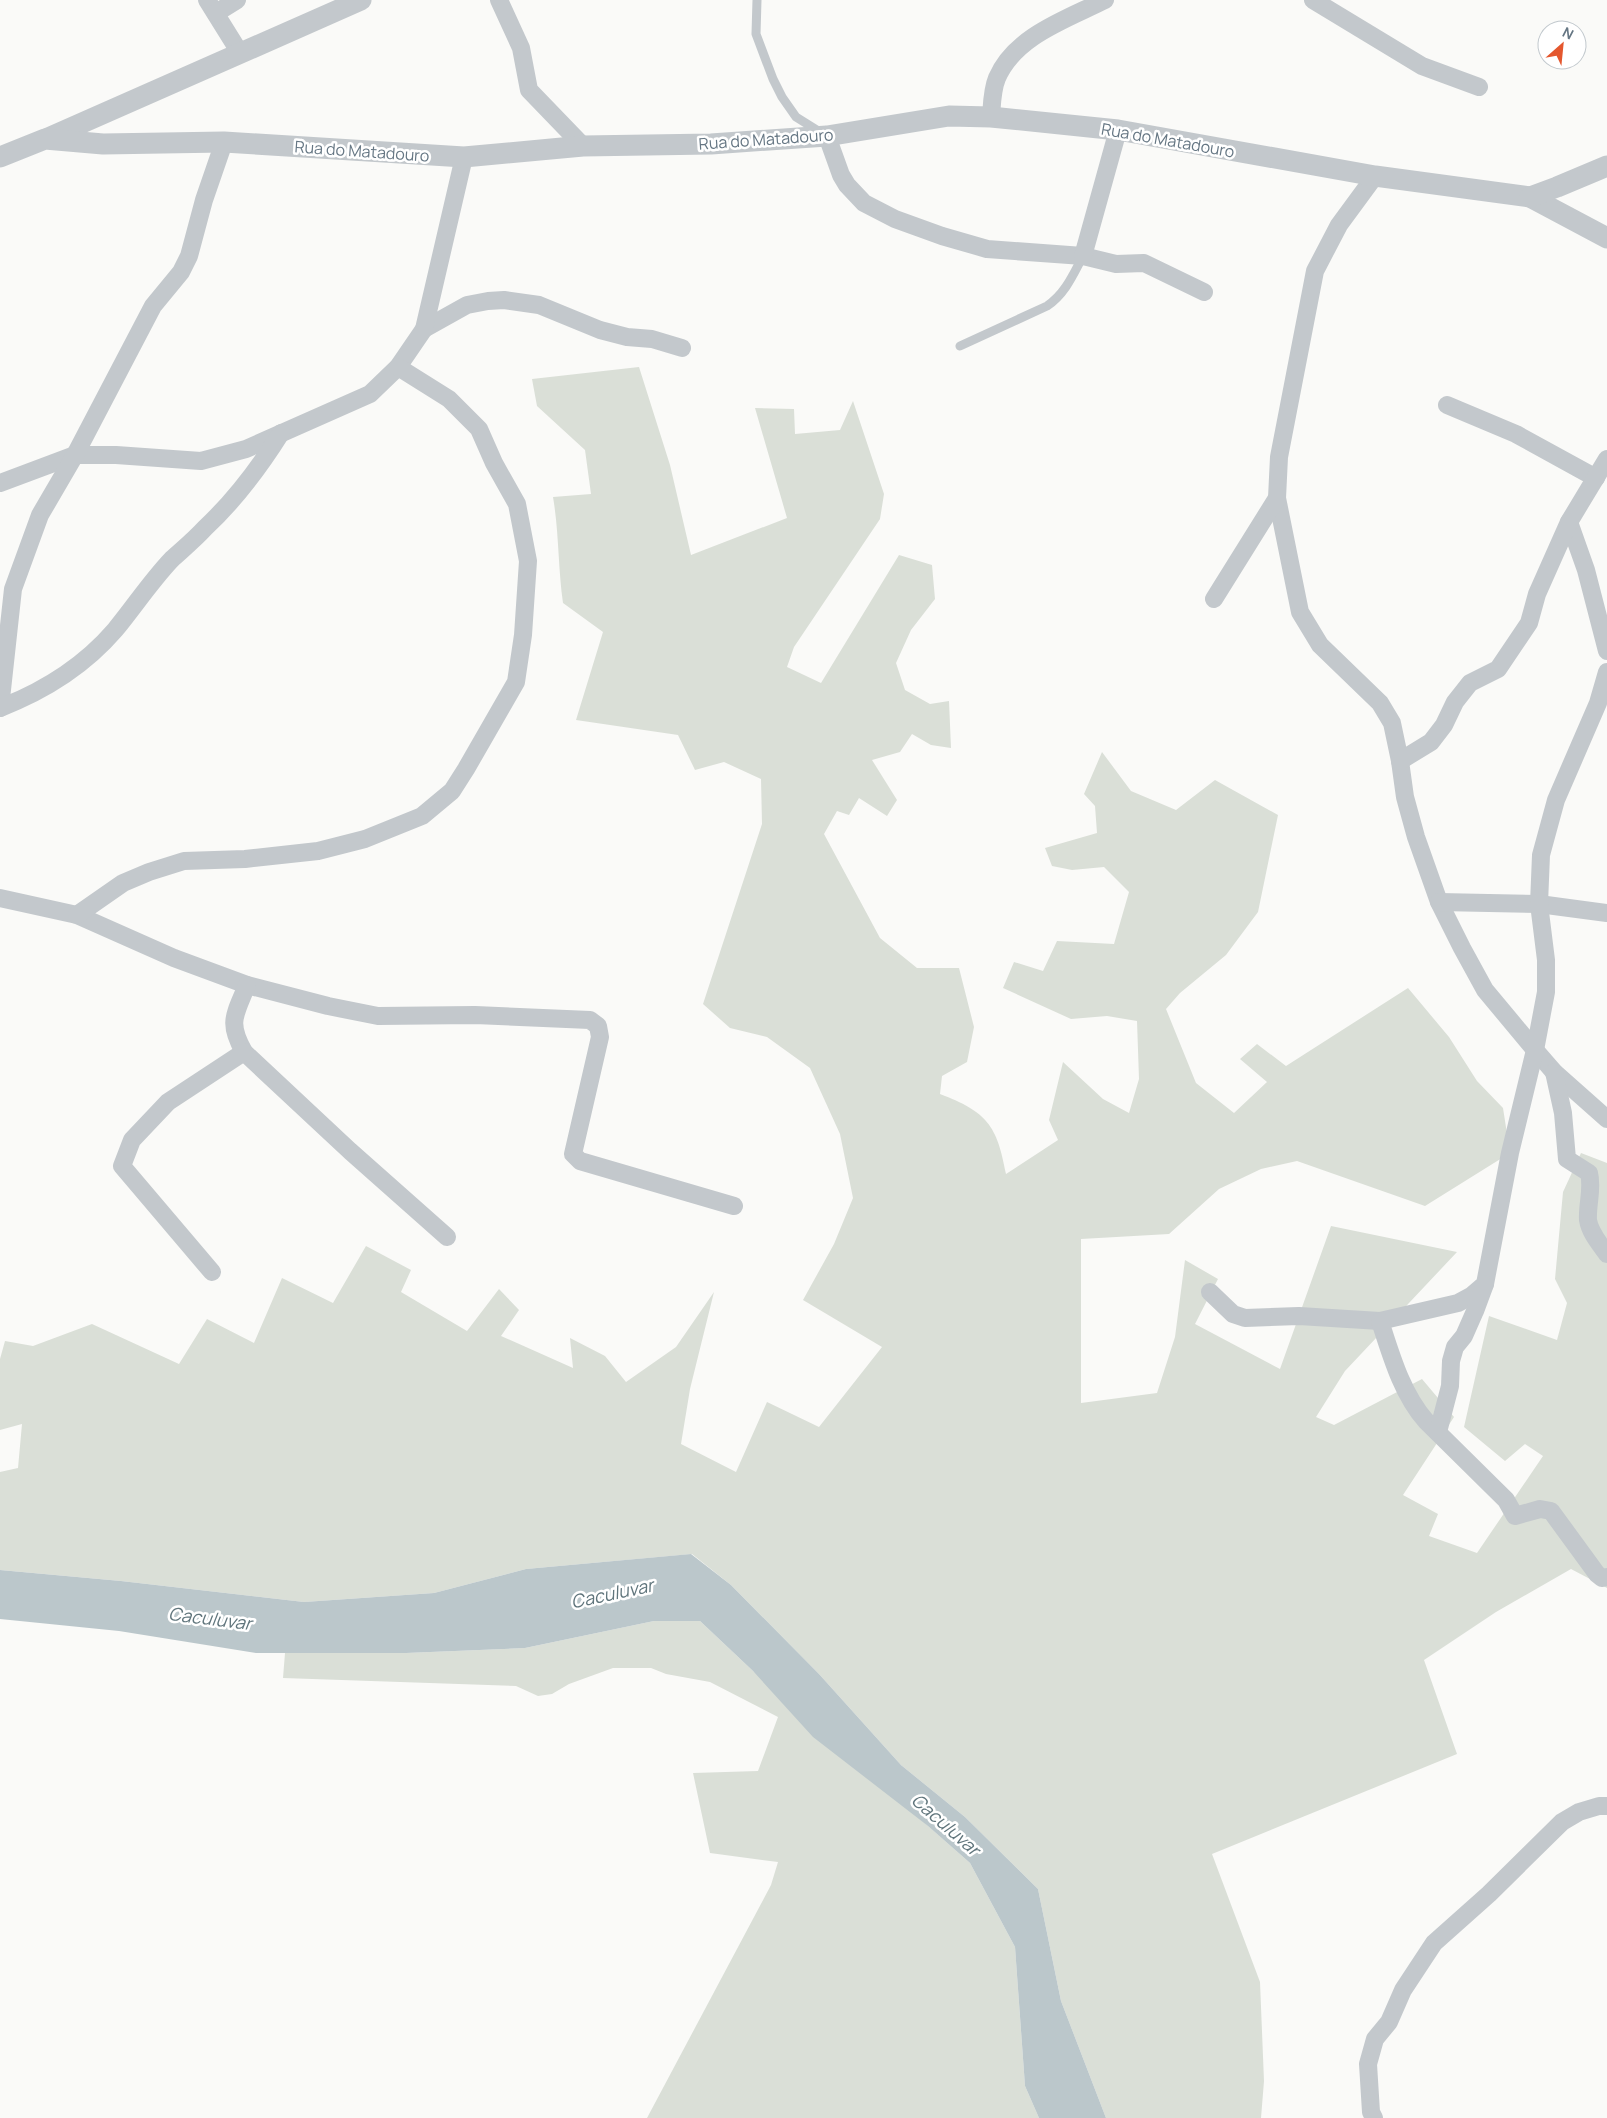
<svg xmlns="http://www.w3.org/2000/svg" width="1607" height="2118" viewBox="0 0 1607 2118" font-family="Manrope,sans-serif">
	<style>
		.green { fill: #dadfd7 }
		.water { fill: #bbc7cb }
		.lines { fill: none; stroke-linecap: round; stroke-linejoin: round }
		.service { stroke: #c3c8cc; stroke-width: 9 }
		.minor { stroke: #c3c8cc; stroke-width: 18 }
		.tertiary { stroke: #c3c8cc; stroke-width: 21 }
		.labels { text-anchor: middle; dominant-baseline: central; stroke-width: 5; stroke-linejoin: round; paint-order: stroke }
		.street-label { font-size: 16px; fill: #657683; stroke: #fff }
		.water-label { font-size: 18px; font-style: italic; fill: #60757c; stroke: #fff }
	</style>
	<rect width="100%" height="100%" fill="#fafaf8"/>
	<!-- green -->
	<g class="green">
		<path d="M639 367 670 465 691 555 787 518 755 408 794 409 795 434 840 430 853 401 884 494 880 519 794 647 787 667 821 683 899 555 932 565 935 599 911 630 896 663 905 690 930 704 949 701 951 748 931 745 912 734 900 752 872 760 897 800 887 816 859 798 849 815 837 811 824 834 880 938 917 968H959L974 1027 967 1062 942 1076 940 1094C987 1112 997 1125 1006 1174L1058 1140 1049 1120 1063 1062 1103 1099 1129 1113 1139 1079 1137 1021 1107 1016 1071 1019 1003 988 1014 962 1043 971 1057 941 1114 944 1129 892 1104 867 1072 870 1052 866 1045 848 1097 833 1095 806 1084 794 1102 752 1131 791 1176 810 1215 780 1278 815 1258 912 1226 955 1180 993 1166 1009 1196 1083 1234 1113 1267 1082 1240 1059 1257 1044 1286 1066 1408 988 1449 1037 1477 1081 1503 1108 1510 1153 1425 1206 1297 1161 1261 1169 1219 1189 1169 1234 1081 1239V1403L1157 1393 1175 1337 1185 1260 1218 1279 1195 1324 1280 1369 1331 1226 1457 1252 1345 1371 1316 1417 1334 1425 1422 1379 1454 1417 1403 1495 1438 1514 1429 1536 1477 1553 1543 1456 1525 1444 1505 1461 1464 1427 1489 1316 1557 1340 1567 1303 1555 1279 1563 1192 1581 1153 1607 1163V1588L1571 1569 1496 1612 1424 1660 1457 1754 1212 1854 1260 1982 1264 2081 1261 2118H1106L1061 2001 1038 1889 965 1817 901 1765 819 1674 731 1585 692 1554 526 1569 434 1593 304 1602 121 1581 0 1570V1472L18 1468 22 1424 0 1430V1359L5 1341 33 1346 92 1324 179 1364 207 1319 254 1343 282 1278 333 1303 366 1246 411 1270 401 1292 467 1331 499 1289 519 1310 501 1336 573 1368 570 1338 605 1356 626 1382 676 1347 714 1292 690 1389 681 1444 736 1472 767 1402 819 1427 882 1347 803 1300 834 1244 853 1198 840 1134 810 1068 767 1037 730 1028 703 1004 762 824 761 779 724 762 695 770 678 735 576 720 603 632 563 603C558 568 559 532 553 497L591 494 585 450 537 406 532 379Z"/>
		<polygon points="654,1621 700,1621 753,1671 970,1863 1015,1947 1025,2086 1039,2118 647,2118 771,1885 778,1862 710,1853 693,1773 758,1771 778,1717 710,1682 666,1674 651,1668 613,1668 569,1684 552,1694 538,1696 516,1686 283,1678 285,1653 406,1653 525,1648"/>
	</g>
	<!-- water -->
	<polygon class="water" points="691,1554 731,1585 819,1674 901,1765 965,1817 1038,1889 1061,2001 1106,2118 1039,2118 1025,2086 1015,1947 970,1863 928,1826 813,1737 753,1671 700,1621 654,1621 525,1648 406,1653 256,1653 119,1631 0,1619 0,1570 121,1581 304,1602 434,1593 526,1569"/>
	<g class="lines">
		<!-- service -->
		<g class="service">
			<polyline points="757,0 756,34 773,79 782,97 796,117 820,132"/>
			<path d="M960 346 1047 306C1065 294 1073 275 1083 256"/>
		</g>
		<!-- minor -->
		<g class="minor">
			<polyline points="207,0 240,53"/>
			<polyline points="499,0 521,48 529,90 583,146"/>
			<polyline points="1313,0 1422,66 1479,87"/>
			<polyline points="216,13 237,0"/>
			<path d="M991 117C992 104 992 90 997 78 1015 36 1067 19 1105 0"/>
			<polyline points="827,136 841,175 847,185 864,203 895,219 942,236 987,249 1083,256 1116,264 1144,263 1204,292"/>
			<polyline points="1083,256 1118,130"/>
			<polyline points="424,329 467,305 488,301 504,300 539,305 600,330 627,337 652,339 682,348"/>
			<polyline points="1447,405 1516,434 1596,478"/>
			<polyline points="0,483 75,455 116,455 201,461 246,449 370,394 398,367 424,329 464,157"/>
			<polyline points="1277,498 1300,612 1320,645 1380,703 1392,723 1400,761 1405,797 1416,837 1439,902 1462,948 1485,990 1535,1050 1554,1072 1607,1119"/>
			<polyline points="1569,522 1586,570 1607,651"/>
			<polyline points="1214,599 1277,498 1279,457 1315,271 1339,225 1375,176"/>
			<polyline points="0,708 13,589 40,515 75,455 153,306 181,272 189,256 204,200 224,142"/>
			<path d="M0 708C44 691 84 666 115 630 134 607 151 581 172 559 183 549 195 539 205 528 235 500 259 468 281 433"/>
			<polyline points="1400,761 1431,742 1444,725 1455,702 1470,683 1498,669 1529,623 1537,594 1569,522 1607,459"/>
			<polyline points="0,898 77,915 174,958 247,985 328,1006 378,1016 475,1015 590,1020 598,1026 600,1037 573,1154 580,1161 734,1206"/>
			<polyline points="1439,902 1539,904 1607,913"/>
			<polyline points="77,915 123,883 149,872 184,861 245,859 318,851 365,839 422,816 452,791 466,769 516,682 523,635 528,561 517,504 494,463 479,429 449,399 398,367"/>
			<path d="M247 985C235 1015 227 1022 244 1052L350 1151 447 1237"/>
			<path d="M1554 1072 1563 1113 1567 1159 1589 1173C1593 1189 1587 1204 1588 1220 1590 1233 1600 1244 1607 1254"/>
			<polyline points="212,1272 122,1166 132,1140 168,1102 244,1052"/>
			<polyline points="1210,1292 1233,1314 1245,1318 1299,1316 1380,1321 1458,1303 1471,1296 1485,1284 1510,1153 1535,1050 1546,992 1546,960 1539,904 1541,855 1556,800 1598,703 1607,672"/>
			<path d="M1380 1321C1391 1355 1402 1394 1426 1421L1506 1500 1515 1516 1540 1509 1551 1511 1597 1574 1602 1578 1607 1577"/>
			<polyline points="1438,1432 1450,1386 1451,1361 1455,1347 1464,1336 1475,1311 1485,1284"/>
			<polyline points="1374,2118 1371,2112 1368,2064 1375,2039 1389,2022 1403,1990 1434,1943 1489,1894 1562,1822 1579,1812 1599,1806 1607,1806"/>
		</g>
		<!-- tertiary -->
		<g class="tertiary">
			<polyline points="48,138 361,0"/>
			<polyline points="0,157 45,139 103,144 224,142 464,157 583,146 711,144 827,136 949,116 991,117 1118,130 1375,176 1530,197 1607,238"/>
			<polyline points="1530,197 1557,187 1607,166"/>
		</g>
	</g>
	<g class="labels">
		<!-- street labels -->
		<g class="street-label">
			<text transform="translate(766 139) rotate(-4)">Rua do Matadouro</text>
			<text transform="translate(1168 140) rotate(10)">Rua do Matadouro</text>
			<text transform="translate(362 151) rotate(4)">Rua do Matadouro</text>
		</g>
		<!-- water labels -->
		<g class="water-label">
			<text transform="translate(612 1593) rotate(-12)">Caculuvar</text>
			<text transform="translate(210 1618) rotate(7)">Caculuvar</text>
			<text transform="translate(946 1824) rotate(41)">Caculuvar</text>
		</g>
	</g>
	<!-- north arrow -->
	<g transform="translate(1562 45) rotate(27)"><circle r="24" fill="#ffffff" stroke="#c1c8cd"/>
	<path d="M0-4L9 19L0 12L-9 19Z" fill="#e4572e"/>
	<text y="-8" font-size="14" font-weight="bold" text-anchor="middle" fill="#657683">N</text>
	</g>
</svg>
